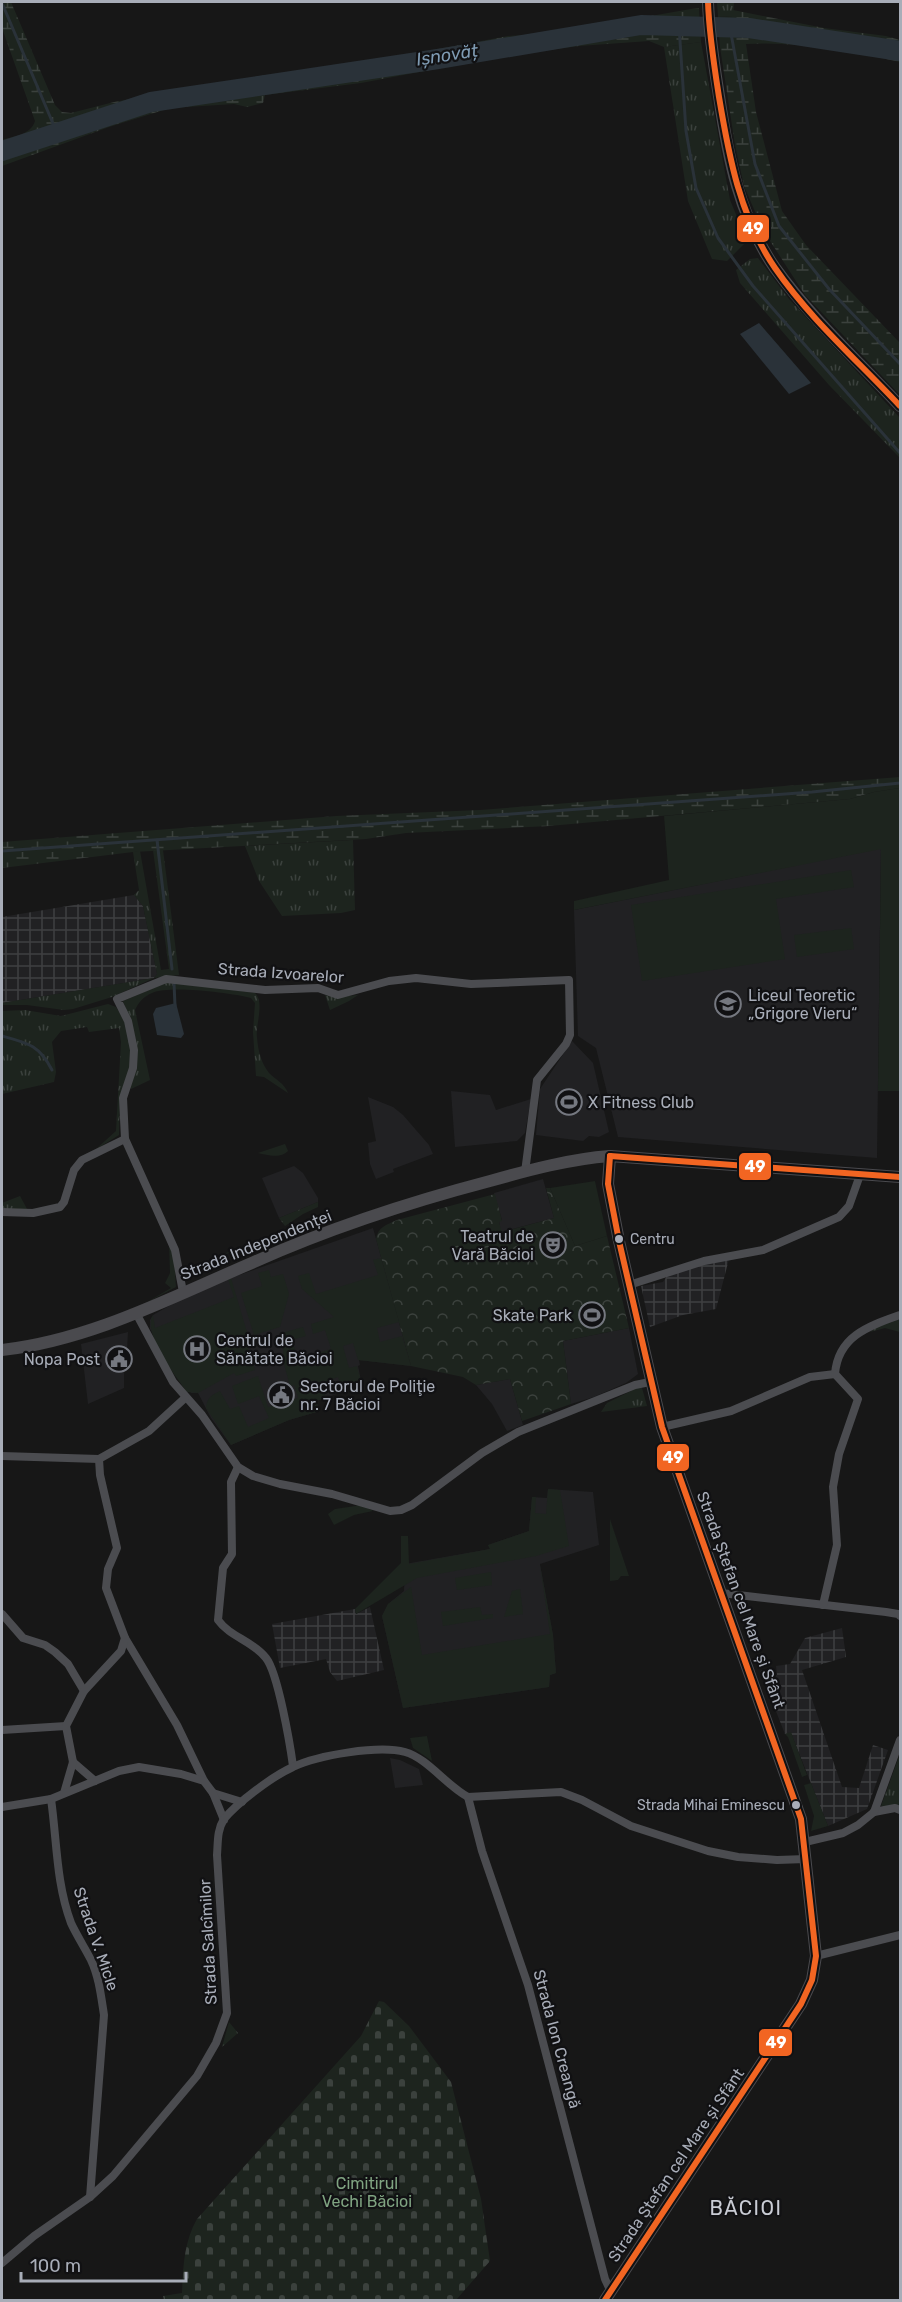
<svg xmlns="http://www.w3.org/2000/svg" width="902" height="2302" viewBox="0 0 902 2302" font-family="Rubik,sans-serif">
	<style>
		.built { fill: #212123 }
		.industrial { fill: url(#industrial-grid) }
		.grass { fill: url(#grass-tufts) }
		.forest { fill: url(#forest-crowns) }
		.wetland { fill: url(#wetland-marsh) }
		.cemetery { fill: url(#cemetery-stones) }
		.garden { fill: #1d241e }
		.water { fill: #2a3239 }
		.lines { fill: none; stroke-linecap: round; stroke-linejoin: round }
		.stream { stroke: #2a3239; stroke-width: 3 }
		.river { stroke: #2a3239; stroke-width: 20 }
		.street { stroke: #4b4c50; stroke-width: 8 }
		.secondary { stroke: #4a4a4e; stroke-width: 12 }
		.bus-1-casing { stroke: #111113; stroke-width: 10 }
		.bus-1 { stroke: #f26522; stroke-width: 6 }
		.bus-dot { fill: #a8adb8; stroke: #111113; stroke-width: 2 }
		.labels { text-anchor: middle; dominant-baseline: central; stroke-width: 4.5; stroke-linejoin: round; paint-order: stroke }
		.bus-label { font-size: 14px; fill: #a8adb8; stroke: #111113; text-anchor: start }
		.street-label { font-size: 16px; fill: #a8adb8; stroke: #111113 }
		.poi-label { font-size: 16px; fill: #a8adb8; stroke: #111113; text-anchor: start }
		.park-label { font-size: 16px; fill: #7fa381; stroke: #111113 }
		.water-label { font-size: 18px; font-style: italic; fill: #7f9bb3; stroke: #111113 }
		.quarter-label { font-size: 20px; letter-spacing: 1.5px; fill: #c9ccd4; stroke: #111113 }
		.line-badge { stroke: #111113; stroke-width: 2 }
		.badge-label { font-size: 16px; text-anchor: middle; font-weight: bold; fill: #fff }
	</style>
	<defs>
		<pattern id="industrial-grid" width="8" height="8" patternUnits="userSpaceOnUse" patternTransform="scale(1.5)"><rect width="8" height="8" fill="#212123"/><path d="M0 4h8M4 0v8" fill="none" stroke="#3e3f41"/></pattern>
		<pattern id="grass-tufts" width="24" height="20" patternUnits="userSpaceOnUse" patternTransform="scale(1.5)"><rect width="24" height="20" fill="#1d241e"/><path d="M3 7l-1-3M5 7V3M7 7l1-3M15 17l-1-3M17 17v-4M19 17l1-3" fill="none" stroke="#3b413d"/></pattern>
		<pattern id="forest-crowns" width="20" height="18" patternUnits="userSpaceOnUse" patternTransform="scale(1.5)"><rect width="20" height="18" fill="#1d241e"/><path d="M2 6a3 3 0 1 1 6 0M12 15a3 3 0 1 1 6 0" fill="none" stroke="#3b413d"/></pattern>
		<pattern id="wetland-marsh" width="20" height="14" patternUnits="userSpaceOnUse" patternTransform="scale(1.5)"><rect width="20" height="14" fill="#1d241e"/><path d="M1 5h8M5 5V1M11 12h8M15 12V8" fill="none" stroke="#3b413d"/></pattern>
		<pattern id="cemetery-stones" width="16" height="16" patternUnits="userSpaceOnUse" patternTransform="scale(1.5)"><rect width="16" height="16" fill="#1d241e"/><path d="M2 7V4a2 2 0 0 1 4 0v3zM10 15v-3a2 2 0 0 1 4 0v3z" fill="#3b413d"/></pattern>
	</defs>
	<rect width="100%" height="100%" fill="#171717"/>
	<!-- built -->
	<g class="built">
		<polygon points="881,848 877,1158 618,1137 596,1048 578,1036 574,910"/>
		<polygon points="572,1041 593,1063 609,1132 599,1137 589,1136 583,1141 536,1135 540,1089"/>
		<polygon points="451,1091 490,1095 496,1110 531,1099 525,1133 517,1141 455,1147"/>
		<polygon points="368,1097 393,1107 403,1115 429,1145 433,1154 393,1169 394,1172 376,1179 370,1164 368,1143 376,1141"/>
		<polygon points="294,1166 303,1173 318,1198 318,1202 279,1218 262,1178"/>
		<polygon points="543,1179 554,1218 501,1232 499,1221 502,1220 494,1193"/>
		<polygon points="373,1228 411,1366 359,1360 360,1365 358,1366 362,1385 316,1401 320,1411 289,1420 231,1445 211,1418 198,1393 191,1393 150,1329 150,1320 153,1315 174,1303 228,1279"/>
		<polygon points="629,1328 638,1374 626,1383 594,1397 571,1404 563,1341"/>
		<polygon points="128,1332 126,1370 124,1371 124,1388 88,1404 81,1344"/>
		<polygon points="510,1379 523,1425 507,1431 492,1404 476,1385"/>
		<polygon points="548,1489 593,1492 599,1545 540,1564 553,1635 556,1673 550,1675 549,1687 403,1708 382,1616 388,1604 404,1591 405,1564 490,1549 488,1545 529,1531 532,1497 547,1498"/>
		<polygon points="390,1758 400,1760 419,1769 423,1785 395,1788"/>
	</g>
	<!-- industrial -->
	<g class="industrial">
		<polygon points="134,895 143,906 157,974 154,978 2,1003 2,917"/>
		<polygon points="729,1259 716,1309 683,1315 650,1327 641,1286 663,1282 667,1276 701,1265"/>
		<polygon points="370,1607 384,1670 337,1681 330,1672 326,1659 280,1668 272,1624 355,1609 356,1614"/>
		<polygon points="842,1628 846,1657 802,1670 842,1787 859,1788 873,1745 888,1750 867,1809 828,1826 791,1733 785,1734 760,1671 765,1669 765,1677 777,1675 776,1666 790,1664 805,1638"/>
	</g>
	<!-- grass -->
	<g class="grass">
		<polygon points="717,2 734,2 733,17 718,16"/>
		<polygon points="701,42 730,200 747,241 727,261 712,259 688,201 664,47"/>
		<polygon points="758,258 789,299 900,418 900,458 829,385 740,283 736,270 750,259"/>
		<polygon points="353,840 355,910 341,913 282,916 259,881 245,846"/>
		<polygon points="153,850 163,850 179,975 154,978 112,997 73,1009 64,1010 27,1005 2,1005 2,1003 154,978 157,974 143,906 134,895 139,890 133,852 140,851 161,970 169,969"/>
		<path d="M170 981 255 993C265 1003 255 1025 257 1038 258 1050 261 1063 269 1073 276 1080 284 1083 288 1093L264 1077 256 1076 253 1032 255 1003 251 998C231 993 170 985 152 993 144 996 138 1003 135 1010L150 1080 131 1089 129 1086C144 1054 135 1033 123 1001Z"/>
		<polygon points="325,995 339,997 358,995 349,1001 330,1010"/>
		<polygon points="108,1004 116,1007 126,1023 131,1050 130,1067 120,1098 119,1135 95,1150 116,1131 121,1042 119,1028 89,1032 87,1027 61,1031 52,1042 56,1072 54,1082 2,1094 2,1011 25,1010 61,1016"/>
		<path d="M285 1144 288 1151C280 1159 268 1155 258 1153Z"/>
		<polygon points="20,1196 27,1209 2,1210 2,1203"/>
		<polygon points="318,1202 318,1207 303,1214 285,1226 279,1218"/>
		<polygon points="900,1318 900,1332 885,1328 870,1332 882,1324"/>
		<polygon points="637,1388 642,1388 647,1406 601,1412 607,1403"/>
		<polygon points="900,1754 900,1807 881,1806"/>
		<polygon points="229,2022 238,2033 222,2047"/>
	</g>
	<!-- forest -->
	<path class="forest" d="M546 1188H550L575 1246 607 1236 629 1328 563 1341 571 1404 522 1421 510 1379 476 1385 463 1377 411 1366 376 1239C378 1227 386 1225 397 1220L495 1194 502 1221 499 1222 502 1232 554 1218Z"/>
	<!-- wetland -->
	<g class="wetland">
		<path d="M2 2H11L55 105 62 112 71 113 114 102 266 75 331 69 508 36 553 33 691 9 699 8 701 42 664 47 649 41 579 46 509 55 361 83 265 95 263 103 247 107 234 104 170 108 109 127 2 166V140C14 136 31 135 35 121L2 28Z"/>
		<path d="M733 10 824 28 886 36 900 40V62C851 51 796 41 746 44L756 112 782 211 806 245 900 343V395L805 295 763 230 744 186 735 145 720 47 718 16 733 17Z"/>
		<polygon points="900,777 900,788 874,792 850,799 549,826 406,833 366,839 133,852 2,868 2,842 336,816 480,810"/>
	</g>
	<!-- cemetery -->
	<path class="cemetery" d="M379 2001 384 2002 409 2026 451 2082 481 2199 490 2261 456 2300H164L163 2296 182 2293C183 2268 184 2241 197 2219L361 2036Z"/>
	<!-- garden -->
	<g class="garden">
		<polygon points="900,788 900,1091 878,1091 881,849 574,910 574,901 669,880 664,816 850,799 874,792"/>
		<polygon points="851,870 854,887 776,899 785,959 642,981 631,905"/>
		<polygon points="851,928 854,949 797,957 794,935"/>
		<polygon points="595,1181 607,1236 575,1246 550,1188"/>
		<polygon points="169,1244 174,1251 176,1287 142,1305 171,1288 165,1283 170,1273"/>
		<polygon points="237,1248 187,1277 186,1271"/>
		<path d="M381 1258 399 1322 377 1328 380 1342 402 1336 411 1366 358 1360 353 1343 343 1346 349 1368 357 1366 362 1385 343 1391 338 1377 321 1383 326 1398 316 1401 320 1411 289 1420 231 1445 206 1408C207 1398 211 1395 220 1391L230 1409 239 1406 248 1427 269 1418 259 1396 238 1404 232 1386 258 1376 268 1407 298 1398 294 1385 290 1386 284 1364 282 1333 303 1327 306 1336 292 1340 298 1359 331 1349 325 1330 313 1334 311 1324 334 1317 302 1289 298 1276 309 1273 316 1294 378 1275 373 1260Z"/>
		<polygon points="269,1270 271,1277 283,1274 289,1294 280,1327 254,1335 241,1293 262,1286 258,1273"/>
		<path d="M231 1278 249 1339 247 1344 255 1370 236 1376 234 1373 198 1393 187 1392C176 1376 142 1334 153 1315L155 1328 234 1297 228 1279Z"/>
		<polygon points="548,1489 560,1490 569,1546 536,1556 417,1578 356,1614 355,1609 401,1563 401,1536 408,1536 409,1564 490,1549 488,1545 529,1531 532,1497 536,1497 535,1513 546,1514"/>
		<polygon points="362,1505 373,1511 354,1515 334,1525 328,1514 335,1509"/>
		<polygon points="610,1519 629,1576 621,1576 618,1580 610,1581"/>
		<polygon points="540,1565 553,1635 556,1673 550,1675 549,1687 403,1708 382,1616 388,1604 411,1587 422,1655 550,1634"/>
		<polygon points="491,1572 492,1585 457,1590 455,1578"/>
		<polygon points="520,1589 523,1614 504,1617 512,1591"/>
		<polygon points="480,1607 482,1615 493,1614 493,1618 443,1626 441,1612"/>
		<polygon points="791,1732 807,1775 802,1777 788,1737 785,1734"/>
		<polygon points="427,1736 432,1761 413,1748 410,1738"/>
		<polygon points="811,1783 828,1826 811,1831 814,1816 804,1785"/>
	</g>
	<!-- water -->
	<g class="water">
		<polygon points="759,323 811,383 789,394 740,334"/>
		<polygon points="176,1003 184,1034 181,1038 157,1035 153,1014 156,1008"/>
	</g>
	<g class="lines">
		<!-- stream -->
		<g class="stream">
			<polyline points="2,3 57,133"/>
			<polyline points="679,26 686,131 696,188 718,238 753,286 900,453"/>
			<polyline points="730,28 755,164 779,226 829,289 900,364"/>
			<polyline points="157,840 172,969"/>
			<polyline points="2,851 812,792 900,783"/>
			<polyline points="174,983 175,1006"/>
			<path d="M2 1036C28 1043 39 1045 52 1070"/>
		</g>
		<!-- river -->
		<polyline class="river" points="2,151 151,102 438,59 641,25 749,28 900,51"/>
		<!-- street -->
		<g class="street">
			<polyline points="125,1139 175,1250 183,1292"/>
			<polyline points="2,1212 33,1213 60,1207 64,1202 74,1170 82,1160 125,1139 123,1098 133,1068 134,1050 128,1021 117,999 166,979 265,990 318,988 338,995 389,981 416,978 471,984 569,980 570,1035 566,1044 537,1080 525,1172"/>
			<polyline points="629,1285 704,1261 763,1250 839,1217 849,1206 860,1175"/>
			<polyline points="136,1313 173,1382 202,1415 238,1467 253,1476 280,1484 332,1494 390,1511 401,1510 412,1505 482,1453 518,1432 635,1385 650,1382"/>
			<path d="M835 1374C838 1336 869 1326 900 1315"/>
			<polyline points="662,1427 731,1411 810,1377 835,1374"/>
			<polyline points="2,1456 99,1459"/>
			<path d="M238 1467 231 1482 232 1554 223 1568 218 1620C230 1637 253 1641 266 1658 278 1673 290 1744 293 1766"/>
			<polyline points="721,1593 886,1612 898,1614 900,1616"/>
			<polyline points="823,1605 837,1545 833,1487 839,1454 858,1399 835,1374"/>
			<polyline points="2,1614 23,1638 45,1645 55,1652 68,1664 84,1691"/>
			<polyline points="125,1638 177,1725 204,1781"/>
			<polyline points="2,1730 66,1726"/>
			<polyline points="73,1762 95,1781"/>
			<polyline points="64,1793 73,1762 66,1726 84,1691 121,1651 125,1638 106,1588 108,1569 117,1548 100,1475 99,1459 149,1431 185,1398"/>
			<polyline points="213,1793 242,1802"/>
			<polyline points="468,1797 482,1851 528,1985 605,2279 611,2292"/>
			<path d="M51 1799C57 1841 56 1883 71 1923 77 1936 85 1948 91 1960 99 1977 101 1996 104 2015L90 2197"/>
			<polyline points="2,1807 51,1799 119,1771 139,1767 181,1774 204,1781 213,1793 224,1820"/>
			<polyline points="874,1812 895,1808 900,1810"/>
			<polyline points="805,1842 843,1833 858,1825 874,1812 900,1740"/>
			<polyline points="816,1956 900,1935"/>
			<path d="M2 2263 34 2236 90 2197 113 2176 197 2076 216 2043 227 2013 217 1855C218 1842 217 1830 224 1819 238 1802 273 1776 293 1767 318 1755 379 1745 405 1752 427 1758 447 1786 468 1797L561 1792 582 1800 631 1826 708 1851 738 1857 777 1860 806 1859"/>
		</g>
		<!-- secondary -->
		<g class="secondary">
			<path d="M708 2C709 34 714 65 719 96 728 157 739 216 775 268 811 318 858 361 900 406"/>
			<path d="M2 1350C91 1340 172 1297 254 1262 330 1228 410 1202 490 1181 529 1170 570 1159 610 1156L900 1177"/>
			<polyline points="605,2300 801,2004 812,1980 816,1956 801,1819 662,1427 619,1241 608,1184 610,1156"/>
		</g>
		<!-- bus-1 casing -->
		<g class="bus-1-casing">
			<g id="bus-1">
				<path d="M708 2C709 34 714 65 719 97 729 157 740 217 775 268 810 319 858 361 900 406"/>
				<polyline points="610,1156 900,1177"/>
				<polyline points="605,2300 801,2004 812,1980 816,1956 801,1819 662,1427 619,1241 608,1184 610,1156"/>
			</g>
		</g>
		<!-- bus-1 -->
		<use href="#bus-1" class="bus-1"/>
	</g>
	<!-- icons -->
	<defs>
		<g id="school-ring" transform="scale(1.35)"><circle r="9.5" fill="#111113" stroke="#757880" stroke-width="1.5"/><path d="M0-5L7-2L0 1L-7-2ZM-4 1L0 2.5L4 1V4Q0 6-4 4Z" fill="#757880"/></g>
		<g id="stadium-ring" transform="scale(1.35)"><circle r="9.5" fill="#111113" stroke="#757880" stroke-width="1.5"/><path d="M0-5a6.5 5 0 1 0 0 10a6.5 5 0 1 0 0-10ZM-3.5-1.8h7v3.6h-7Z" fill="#757880"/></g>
		<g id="theatre-ring" transform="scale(1.35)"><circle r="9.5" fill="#111113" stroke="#757880" stroke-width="1.5"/><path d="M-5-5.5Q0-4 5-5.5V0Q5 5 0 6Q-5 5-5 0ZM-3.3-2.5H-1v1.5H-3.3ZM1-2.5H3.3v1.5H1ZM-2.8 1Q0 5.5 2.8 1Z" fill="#757880"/></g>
		<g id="hospital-ring" transform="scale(1.35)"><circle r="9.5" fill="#111113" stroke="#757880" stroke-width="1.5"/><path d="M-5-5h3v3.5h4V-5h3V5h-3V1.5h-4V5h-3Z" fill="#757880"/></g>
		<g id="civic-ring" transform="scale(1.35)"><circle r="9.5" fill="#111113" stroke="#757880" stroke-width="1.5"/><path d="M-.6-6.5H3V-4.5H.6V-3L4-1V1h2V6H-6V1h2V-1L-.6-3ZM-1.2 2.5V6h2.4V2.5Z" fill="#757880"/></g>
	</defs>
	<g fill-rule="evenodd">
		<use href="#school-ring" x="728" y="1004"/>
		<use href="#stadium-ring" x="569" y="1102"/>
		<use href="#theatre-ring" x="553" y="1245"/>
		<use href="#stadium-ring" x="592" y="1315"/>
		<use href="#hospital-ring" x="197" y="1349"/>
		<use href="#civic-ring" x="119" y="1359"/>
		<use href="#civic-ring" x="281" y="1395"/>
	</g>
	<!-- markers -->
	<g class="bus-dot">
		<circle cx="619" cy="1239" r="5"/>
		<circle cx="796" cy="1805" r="5"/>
	</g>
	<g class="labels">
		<!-- bus labels -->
		<g class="bus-label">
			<text x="630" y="1239">Centru</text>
			<text x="785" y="1805" text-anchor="end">Strada Mihai Eminescu</text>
		</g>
		<!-- street labels -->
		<g class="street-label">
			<text transform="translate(281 973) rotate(4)">Strada Izvoarelor</text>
			<text transform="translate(256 1245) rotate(-22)">Strada Independenței</text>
			<text transform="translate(741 1600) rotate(70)">Strada Ștefan cel Mare și Sfânt</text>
			<text transform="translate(96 1939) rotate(71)">Strada V. Micle</text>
			<text transform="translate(208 1942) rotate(-93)">Strada Salcîmilor</text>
			<text transform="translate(557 2039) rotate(75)">Strada Ion Creangă</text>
			<text transform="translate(676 2165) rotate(-56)">Strada Ștefan cel Mare și Sfânt</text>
		</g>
		<!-- poi labels -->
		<g class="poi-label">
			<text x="748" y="995">Liceul Teoretic<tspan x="748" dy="18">„Grigore Vieru“</tspan></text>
			<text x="588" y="1102">X Fitness Club</text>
			<text x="534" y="1236" text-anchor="end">Teatrul de<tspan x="534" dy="18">Vară Băcioi</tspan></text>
			<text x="572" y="1315" text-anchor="end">Skate Park</text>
			<text x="216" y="1340">Centrul de<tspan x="216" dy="18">Sănătate Băcioi</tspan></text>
			<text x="100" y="1359" text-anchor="end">Nopa Post</text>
			<text x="300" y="1386">Sectorul de Poliţie<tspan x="300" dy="18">nr. 7 Băcioi</tspan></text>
		</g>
		<!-- park labels -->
		<g class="park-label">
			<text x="367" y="2183">Cimitirul<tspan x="367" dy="18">Vechi Băcioi</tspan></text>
		</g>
		<!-- water labels -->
		<g class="water-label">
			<text transform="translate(447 55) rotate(-9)">Ișnovăț</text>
		</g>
		<!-- quarter labels -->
		<g class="quarter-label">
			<text x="746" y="2208">BĂCIOI</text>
		</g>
	</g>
	<g class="line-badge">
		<rect x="736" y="214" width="34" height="29" rx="6" fill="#f26522"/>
		<rect x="738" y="1152" width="34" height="29" rx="6" fill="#f26522"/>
		<rect x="656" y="1443" width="34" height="29" rx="6" fill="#f26522"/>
		<rect x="758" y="2028" width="35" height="29" rx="6" fill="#f26522"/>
	</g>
	<g class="badge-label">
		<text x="753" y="234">49</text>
		<text x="755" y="1172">49</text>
		<text x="673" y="1463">49</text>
		<text x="776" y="2048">49</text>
	</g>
	<!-- border -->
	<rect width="902" height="2302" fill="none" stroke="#a8adb8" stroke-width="6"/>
	<!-- scale -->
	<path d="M21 2272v9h165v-9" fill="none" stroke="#a8adb8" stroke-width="3"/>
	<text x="30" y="2272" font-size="18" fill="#a8adb8" stroke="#111113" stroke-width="4.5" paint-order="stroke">100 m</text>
</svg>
